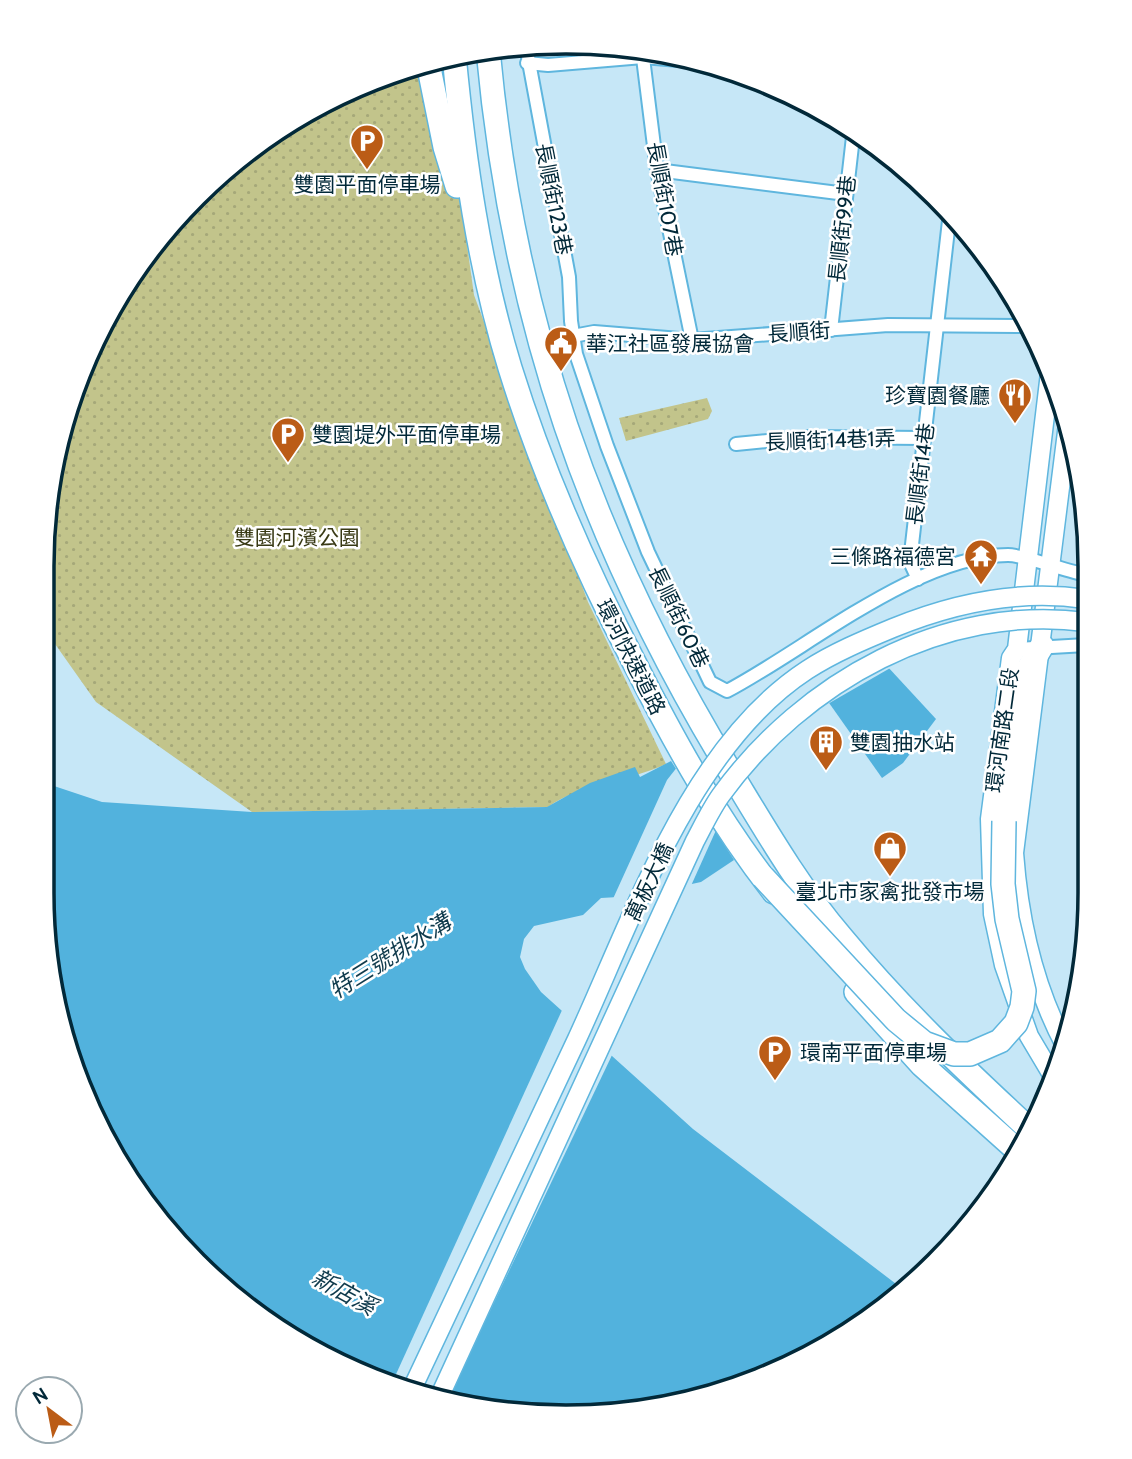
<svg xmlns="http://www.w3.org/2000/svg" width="1132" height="1459" viewBox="0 0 1132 1459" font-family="Cabin,'Noto Sans TC',sans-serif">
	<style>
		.park { fill: url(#park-dots) }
		.water { fill: #52b2dd }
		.pier { fill: #c6e7f7 }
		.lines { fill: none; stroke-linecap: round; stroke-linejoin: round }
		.street-casing { stroke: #5fb6de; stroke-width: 16 }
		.secondary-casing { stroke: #5fb6de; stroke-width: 21 }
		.highway-casing { stroke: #5fb6de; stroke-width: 26 }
		.street { stroke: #fff; stroke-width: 12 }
		.secondary { stroke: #fff; stroke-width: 18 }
		.highway { stroke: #fff; stroke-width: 23 }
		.secondary-bridge-casing { stroke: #5fb6de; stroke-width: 21; stroke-linecap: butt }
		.highway-bridge-casing { stroke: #5fb6de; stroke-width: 26; stroke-linecap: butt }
		.secondary-bridge { stroke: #fff; stroke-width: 18 }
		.highway-bridge { stroke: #fff; stroke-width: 23 }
		.labels { text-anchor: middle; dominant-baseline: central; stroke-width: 5; stroke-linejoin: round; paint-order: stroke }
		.poi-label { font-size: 21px; fill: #022939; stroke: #fff; text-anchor: start }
		.street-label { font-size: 21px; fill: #022939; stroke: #fff }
		.park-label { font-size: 21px; fill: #393a15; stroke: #fff }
		.water-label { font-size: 23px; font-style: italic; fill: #0f3a4c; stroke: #fff }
		.rim { fill: none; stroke: #022939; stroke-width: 3.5 }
	</style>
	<defs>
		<pattern id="park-dots" width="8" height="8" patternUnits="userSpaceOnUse" patternTransform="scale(1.75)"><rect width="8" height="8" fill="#c2c48b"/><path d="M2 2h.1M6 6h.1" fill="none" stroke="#a5a879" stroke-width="1.8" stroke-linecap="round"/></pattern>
	</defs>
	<rect width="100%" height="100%" fill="#c6e7f7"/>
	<!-- park -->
	<g class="park">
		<path d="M441 59 474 295 588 602 666 764C628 782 581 783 548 807L252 812 96 702 43 627V532L70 398 151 247 275 130 366 82Z"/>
		<polygon points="707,398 712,411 708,419 626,441 619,418"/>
	</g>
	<!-- water -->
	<g class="water">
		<polygon points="887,666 936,719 903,763 882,778 827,700"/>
		<polygon points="671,761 734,860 701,882 636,896 601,898 583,915 534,926 524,939 520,957 525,969 541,992 693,1129 904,1290 857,1329 734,1389 566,1417 431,1399 304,1347 196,1264 112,1155 60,1029 42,893 42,782 102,802 252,812 547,807 590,783 635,767 640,777"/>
	</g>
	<!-- pier -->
	<g class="pier">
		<polygon points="888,663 892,667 826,705 824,702"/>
		<polygon points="678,766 717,828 690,888 636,900 612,901 667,780"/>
		<polygon points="563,1008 613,1053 447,1401 431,1399 392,1383"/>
	</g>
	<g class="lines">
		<!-- street casing -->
		<g class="street-casing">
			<g id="street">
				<path d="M526 46 569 277 571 321 576 354 607 446 648 552 710 682 727 691C807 649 917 555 1008 555 1024 555 1066 571 1086 575"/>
				<polyline points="642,50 657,170 692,340"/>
				<polyline points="527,63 548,65 643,57 703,62"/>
				<polyline points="657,170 846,194"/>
				<polyline points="831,330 854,128"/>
				<polyline points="573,336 594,332 692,340 888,325 1027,326"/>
				<polyline points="736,444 807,437 924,438"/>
				<polyline points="918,579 910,562 950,212"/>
				<polyline points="1017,649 1086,645"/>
			</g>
		</g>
		<!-- secondary casing -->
		<g class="secondary-casing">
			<g id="secondary">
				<polyline points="1050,373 1017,649 1011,658 990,819 993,914 1004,965 1029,1036 1054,1078"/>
				<path d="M1066 1047C1033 986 1019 921 1014 853L1068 424"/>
			</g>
		</g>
		<!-- highway casing -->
		<g class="highway-casing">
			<g id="highway">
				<path d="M488 50C513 320 590 542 731 773 765 829 799 888 842 938 899 1007 963 1068 1029 1129"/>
				<path d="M454 55C464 160 479 267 510 368 542 471 586 570 636 666 676 745 719 822 774 892"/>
				<polyline points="428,63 445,147 457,186"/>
				<polyline points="1004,821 1020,682 1042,646"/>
				<polyline points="856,992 922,1065 1018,1151"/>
			</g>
		</g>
		<!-- street -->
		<use href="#street" class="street"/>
		<!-- secondary -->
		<use href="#secondary" class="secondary"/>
		<!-- highway -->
		<use href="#highway" class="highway"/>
		<!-- secondary-bridge casing -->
		<g class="secondary-bridge-casing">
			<g id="secondary-bridge">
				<path d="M411 1391C466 1274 522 1156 577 1039 633 918 690 746 807 670 833 653 864 640 893 628 954 603 1019 589 1086 599"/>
				<path d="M438 1400 695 841C703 826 711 809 721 795 803 682 944 603 1086 622"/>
			</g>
		</g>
		<!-- highway-bridge casing -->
		<g class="highway-bridge-casing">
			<polyline id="highway-bridge" points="763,877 896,1020 924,1043 954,1054 970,1054 1000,1041 1016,1023 1022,1007 1024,991 1007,919 1003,884 1004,821"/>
		</g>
		<!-- secondary-bridge -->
		<use href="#secondary-bridge" class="secondary-bridge"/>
		<!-- highway-bridge -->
		<use href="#highway-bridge" class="highway-bridge"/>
	</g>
	<!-- icons -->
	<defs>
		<g id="parking-pin" transform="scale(1.75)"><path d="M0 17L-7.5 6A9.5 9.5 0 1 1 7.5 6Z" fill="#bb5c16" stroke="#fff"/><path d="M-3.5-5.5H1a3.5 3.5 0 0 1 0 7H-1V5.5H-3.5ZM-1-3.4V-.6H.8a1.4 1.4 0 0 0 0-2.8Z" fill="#fff"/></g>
		<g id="civic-pin" transform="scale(1.75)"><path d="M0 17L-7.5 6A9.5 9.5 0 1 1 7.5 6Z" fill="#bb5c16" stroke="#fff"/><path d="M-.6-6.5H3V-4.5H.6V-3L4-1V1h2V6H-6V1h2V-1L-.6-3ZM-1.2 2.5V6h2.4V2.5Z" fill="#fff"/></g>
		<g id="restaurant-pin" transform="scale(1.75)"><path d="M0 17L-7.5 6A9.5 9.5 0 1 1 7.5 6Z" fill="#bb5c16" stroke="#fff"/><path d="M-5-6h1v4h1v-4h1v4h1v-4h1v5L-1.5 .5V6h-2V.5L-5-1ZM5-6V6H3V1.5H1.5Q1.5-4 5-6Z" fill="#fff"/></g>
		<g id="temple-pin" transform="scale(1.75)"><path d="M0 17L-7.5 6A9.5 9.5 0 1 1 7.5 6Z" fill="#bb5c16" stroke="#fff"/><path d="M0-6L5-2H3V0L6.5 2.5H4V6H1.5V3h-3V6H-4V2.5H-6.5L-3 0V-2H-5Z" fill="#fff"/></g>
		<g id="building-pin" transform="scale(1.75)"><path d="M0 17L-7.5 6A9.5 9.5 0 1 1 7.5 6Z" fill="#bb5c16" stroke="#fff"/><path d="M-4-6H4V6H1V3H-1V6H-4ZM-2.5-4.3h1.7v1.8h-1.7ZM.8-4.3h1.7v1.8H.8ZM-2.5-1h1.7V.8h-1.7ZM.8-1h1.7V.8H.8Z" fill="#fff"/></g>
		<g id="shop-pin" transform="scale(1.75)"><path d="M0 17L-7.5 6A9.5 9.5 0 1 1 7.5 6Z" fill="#bb5c16" stroke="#fff"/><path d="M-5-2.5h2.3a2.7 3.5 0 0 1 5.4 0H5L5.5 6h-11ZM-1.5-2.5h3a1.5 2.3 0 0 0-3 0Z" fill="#fff"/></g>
	</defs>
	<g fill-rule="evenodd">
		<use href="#parking-pin" x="367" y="141"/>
		<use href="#civic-pin" x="561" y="343"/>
		<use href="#restaurant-pin" x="1015" y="395"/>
		<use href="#parking-pin" x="288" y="434"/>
		<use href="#temple-pin" x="981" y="556"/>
		<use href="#building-pin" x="826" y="742"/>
		<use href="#shop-pin" x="890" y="848"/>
		<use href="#parking-pin" x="775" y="1052"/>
	</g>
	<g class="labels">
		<!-- poi labels -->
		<g class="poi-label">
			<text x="367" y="184" text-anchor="middle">雙園平面停車場</text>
			<text x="586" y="343">華江社區發展協會</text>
			<text x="990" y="395" text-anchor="end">珍寶園餐廳</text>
			<text x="312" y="434">雙園堤外平面停車場</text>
			<text x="956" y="556" text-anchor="end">三條路福德宮</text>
			<text x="850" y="742">雙園抽水站</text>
			<text x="890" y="891" text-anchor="middle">臺北市家禽批發市場</text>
			<text x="800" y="1052">環南平面停車場</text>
		</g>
		<!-- street labels -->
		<g class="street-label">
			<text transform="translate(554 199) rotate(79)">長順街123巷</text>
			<text transform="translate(665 199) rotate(80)">長順街107巷</text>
			<text transform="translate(842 229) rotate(-84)">長順街99巷</text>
			<text transform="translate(799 332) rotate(-4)">長順街</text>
			<text transform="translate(830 440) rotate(-2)">長順街14巷1弄</text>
			<text transform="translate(920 474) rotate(-83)">長順街14巷</text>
			<text transform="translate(679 617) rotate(64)">長順街60巷</text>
			<text transform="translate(631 657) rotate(63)">環河快速道路</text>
			<text transform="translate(1002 730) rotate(-82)">環河南路二段</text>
			<text transform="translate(649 882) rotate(-65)">萬板大橋</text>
		</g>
		<!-- park labels -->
		<g class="park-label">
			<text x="297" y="537">雙園河濱公園</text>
		</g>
		<!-- water labels -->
		<g class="water-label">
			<text transform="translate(390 956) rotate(-32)">特三號排水溝</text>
			<text transform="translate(344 1292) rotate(29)">新店溪</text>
		</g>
	</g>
	<!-- crop -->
	<path d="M0 0H1132V1459H0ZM566 54H566A512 512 0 0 1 1078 566V893A512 512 0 0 1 566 1405H566A512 512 0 0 1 54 893V566A512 512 0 0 1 566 54Z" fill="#fff" fill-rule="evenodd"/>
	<path class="rim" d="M566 54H566A512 512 0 0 1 1078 566V893A512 512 0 0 1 566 1405H566A512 512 0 0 1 54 893V566A512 512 0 0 1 566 54Z"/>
	<!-- north arrow -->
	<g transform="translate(49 1410) rotate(328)"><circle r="33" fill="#ffffff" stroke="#9aa9b0" stroke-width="2"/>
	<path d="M0-5L12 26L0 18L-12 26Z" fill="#bb5c16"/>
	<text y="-10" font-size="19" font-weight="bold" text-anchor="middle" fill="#022939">N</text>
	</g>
</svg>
